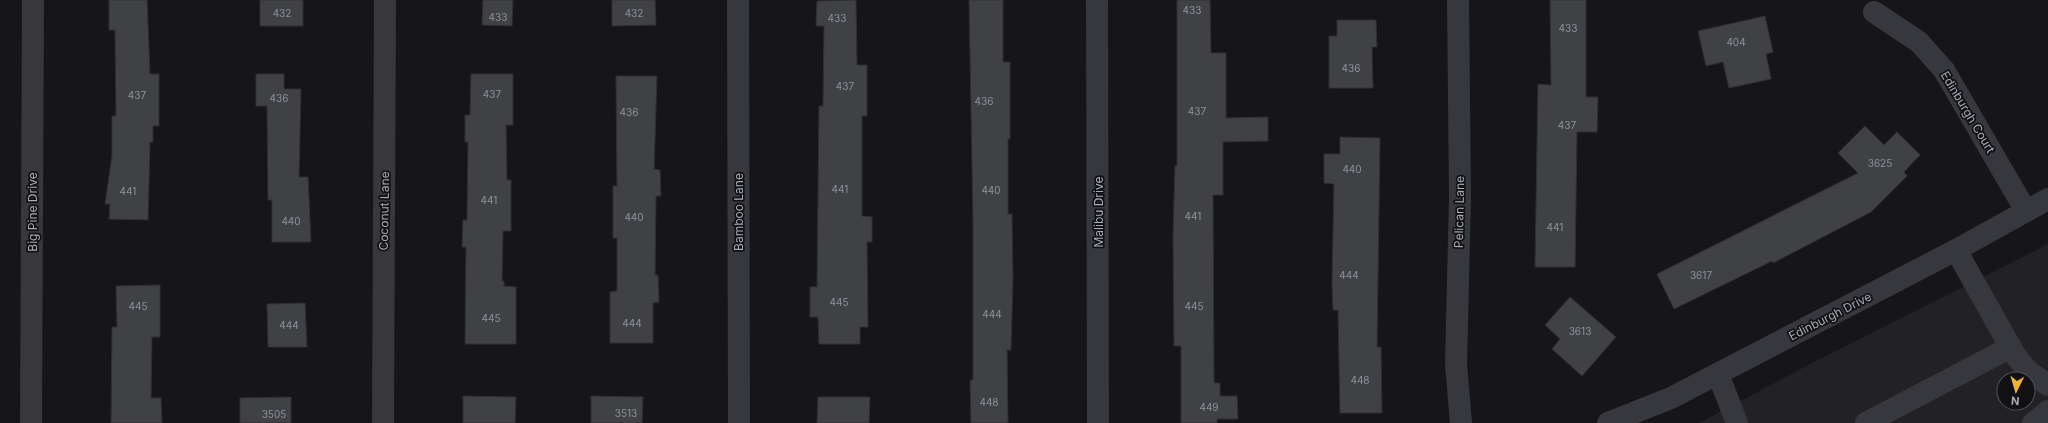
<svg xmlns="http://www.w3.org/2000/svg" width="2048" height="423" viewBox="0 0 2048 423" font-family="Inter,sans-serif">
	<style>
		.built { fill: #222225; fill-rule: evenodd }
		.building { fill: #404145; stroke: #303034 }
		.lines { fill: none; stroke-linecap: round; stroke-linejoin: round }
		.minor { stroke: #37383d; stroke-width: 22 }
		.labels { text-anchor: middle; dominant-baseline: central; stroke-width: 3.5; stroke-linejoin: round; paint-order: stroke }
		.number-label { font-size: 10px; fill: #8e929b }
		.street-label { font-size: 12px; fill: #a8adb8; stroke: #111113 }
	</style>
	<rect width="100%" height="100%" fill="#161618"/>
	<!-- built -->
	<path class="built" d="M2048 244V423H1699L1816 361ZM2004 379H2028V403H2004Z"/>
	<!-- building -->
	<g class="building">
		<polygon points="109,0 147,0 150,74 159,74 159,126 153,126 153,142 150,142 148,220 109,219 110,204 105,204 112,156 112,116 116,116 115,30 109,30"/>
		<rect x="260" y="0" width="43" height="26"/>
		<polygon points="483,0 513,0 512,26 482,25"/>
		<polygon points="612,0 655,0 656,25 612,26"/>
		<polygon points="856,0 857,65 867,65 867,116 862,116 862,216 872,217 872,242 867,242 868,327 860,327 860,344 819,344 818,317 810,317 810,287 817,287 819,106 823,106 824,26 816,26 817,1"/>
		<polygon points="969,0 1003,0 1003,62 1010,62 1010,139 1008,139 1008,214 1012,214 1013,278 1011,350 1007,350 1008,423 971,423 970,380 973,380 973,220"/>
		<polygon points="1177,0 1210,0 1211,53 1226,53 1226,118 1268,117 1268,141 1223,142 1223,195 1213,195 1214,383 1220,383 1220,396 1237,396 1238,419 1217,419 1217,423 1181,423 1181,346 1174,346 1173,236 1175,166 1177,166"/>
		<polygon points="1550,0 1586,0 1586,97 1598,97 1597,132 1577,132 1575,267 1535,267 1538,84 1551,85"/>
		<polygon points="1765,16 1773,52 1766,54 1771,79 1729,88 1723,62 1706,66 1698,31"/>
		<polygon points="1337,20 1376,20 1377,47 1372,47 1373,88 1329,88 1329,36 1337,36"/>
		<polygon points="256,74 284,74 284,89 301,89 299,177 308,177 311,242 272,242 272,200 268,200 267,106 256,106"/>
		<polygon points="471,74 513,74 513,125 506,125 507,180 511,180 511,231 503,231 502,281 504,281 504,286 516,287 516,344 465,344 466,247 462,247 463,220 467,220 468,142 465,142 465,115 470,115"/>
		<polygon points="616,76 657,76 654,169 660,170 661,196 656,196 655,275 658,275 659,302 653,303 653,343 610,343 610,292 617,291 617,238 613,238 613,186 617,186"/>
		<polygon points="1865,126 1884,145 1897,132 1920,155 1904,172 1907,176 1871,212 1773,263 1772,261 1674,309 1657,274 1858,173 1838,153"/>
		<polygon points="1340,137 1380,138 1377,347 1381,347 1382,413 1340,413 1338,310 1333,310 1332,283 1334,184 1324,183 1324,154 1340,154"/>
		<polygon points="160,285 160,337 152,337 151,398 161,398 162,423 111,423 112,327 117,327 116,286"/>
		<polygon points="1570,297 1616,337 1582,376 1552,349 1560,339 1545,325"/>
		<polygon points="305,303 307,347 268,347 267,304"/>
		<polygon points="463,396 516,397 515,423 463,423"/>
		<polygon points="591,396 643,397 642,423 591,423"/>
		<polygon points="291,397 291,423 240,423 240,398"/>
		<polygon points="818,397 870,397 869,423 817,423"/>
	</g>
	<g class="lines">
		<!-- minor -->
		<g class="minor">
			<polyline points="738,0 739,423"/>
			<polyline points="1097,0 1098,423"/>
			<polyline points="1458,0 1460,198 1456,364 1461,423"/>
			<polyline points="1874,12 1919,42 1944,70 2026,211"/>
			<polyline points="1956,250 2015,355 2028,371 2048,385"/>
			<polyline points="1718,374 1737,423"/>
			<polyline points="31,423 33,0"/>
			<polyline points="383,423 385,0"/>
			<polyline points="1608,423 1671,398 1956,250 2048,199"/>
			<polyline points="1866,423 2011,347"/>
			<polyline points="2033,423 2048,411"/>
		</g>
	</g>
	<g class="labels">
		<!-- number labels -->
		<g class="number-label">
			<text x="1192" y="10">433</text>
			<text x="282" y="13">432</text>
			<text x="634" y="13">432</text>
			<text x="498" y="17">433</text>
			<text x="837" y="18">433</text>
			<text x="1568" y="28">433</text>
			<text x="1736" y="42">404</text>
			<text x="1351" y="68">436</text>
			<text x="845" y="86">437</text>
			<text x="492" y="94">437</text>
			<text x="137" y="95">437</text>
			<text x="279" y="98">436</text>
			<text x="984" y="101">436</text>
			<text x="1197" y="111">437</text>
			<text x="629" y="112">436</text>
			<text x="1567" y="125">437</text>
			<text x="1880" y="163">3625</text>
			<text x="1352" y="169">440</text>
			<text x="840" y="189">441</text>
			<text x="991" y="190">440</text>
			<text x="128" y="191">441</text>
			<text x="489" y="200">441</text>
			<text x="1193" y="216">441</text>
			<text x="634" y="217">440</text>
			<text x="291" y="221">440</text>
			<text x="1555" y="227">441</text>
			<text x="1349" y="275">444</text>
			<text x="1701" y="275">3617</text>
			<text x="839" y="302">445</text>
			<text x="138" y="306">445</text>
			<text x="1194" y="306">445</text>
			<text x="992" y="314">444</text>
			<text x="491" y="318">445</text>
			<text x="632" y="323">444</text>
			<text x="289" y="325">444</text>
			<text x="1580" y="331">3613</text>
			<text x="1360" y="380">448</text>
			<text x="989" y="402">448</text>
			<text x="1209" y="407">449</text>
			<text x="626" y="413">3513</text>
			<text x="274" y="414">3505</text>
		</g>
		<!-- street labels -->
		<g class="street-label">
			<text transform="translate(1968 112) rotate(59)">Edinburgh Court</text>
			<text transform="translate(384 211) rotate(-89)">Coconut Lane</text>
			<text transform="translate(32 212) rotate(-90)">Big Pine Drive</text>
			<text transform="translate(738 212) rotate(-90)">Bamboo Lane</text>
			<text transform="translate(1098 212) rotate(-90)">Malibu Drive</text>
			<text transform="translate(1459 212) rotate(-89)">Pelican Lane</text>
			<text transform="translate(1830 316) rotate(-27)">Edinburgh Drive</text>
		</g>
	</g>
	<!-- north arrow -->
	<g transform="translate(2016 391) rotate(185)"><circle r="19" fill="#111113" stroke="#4d4f55"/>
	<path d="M0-3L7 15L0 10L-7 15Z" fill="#f2b134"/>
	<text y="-6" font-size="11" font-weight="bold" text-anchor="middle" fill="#a8adb8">N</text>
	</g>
</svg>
